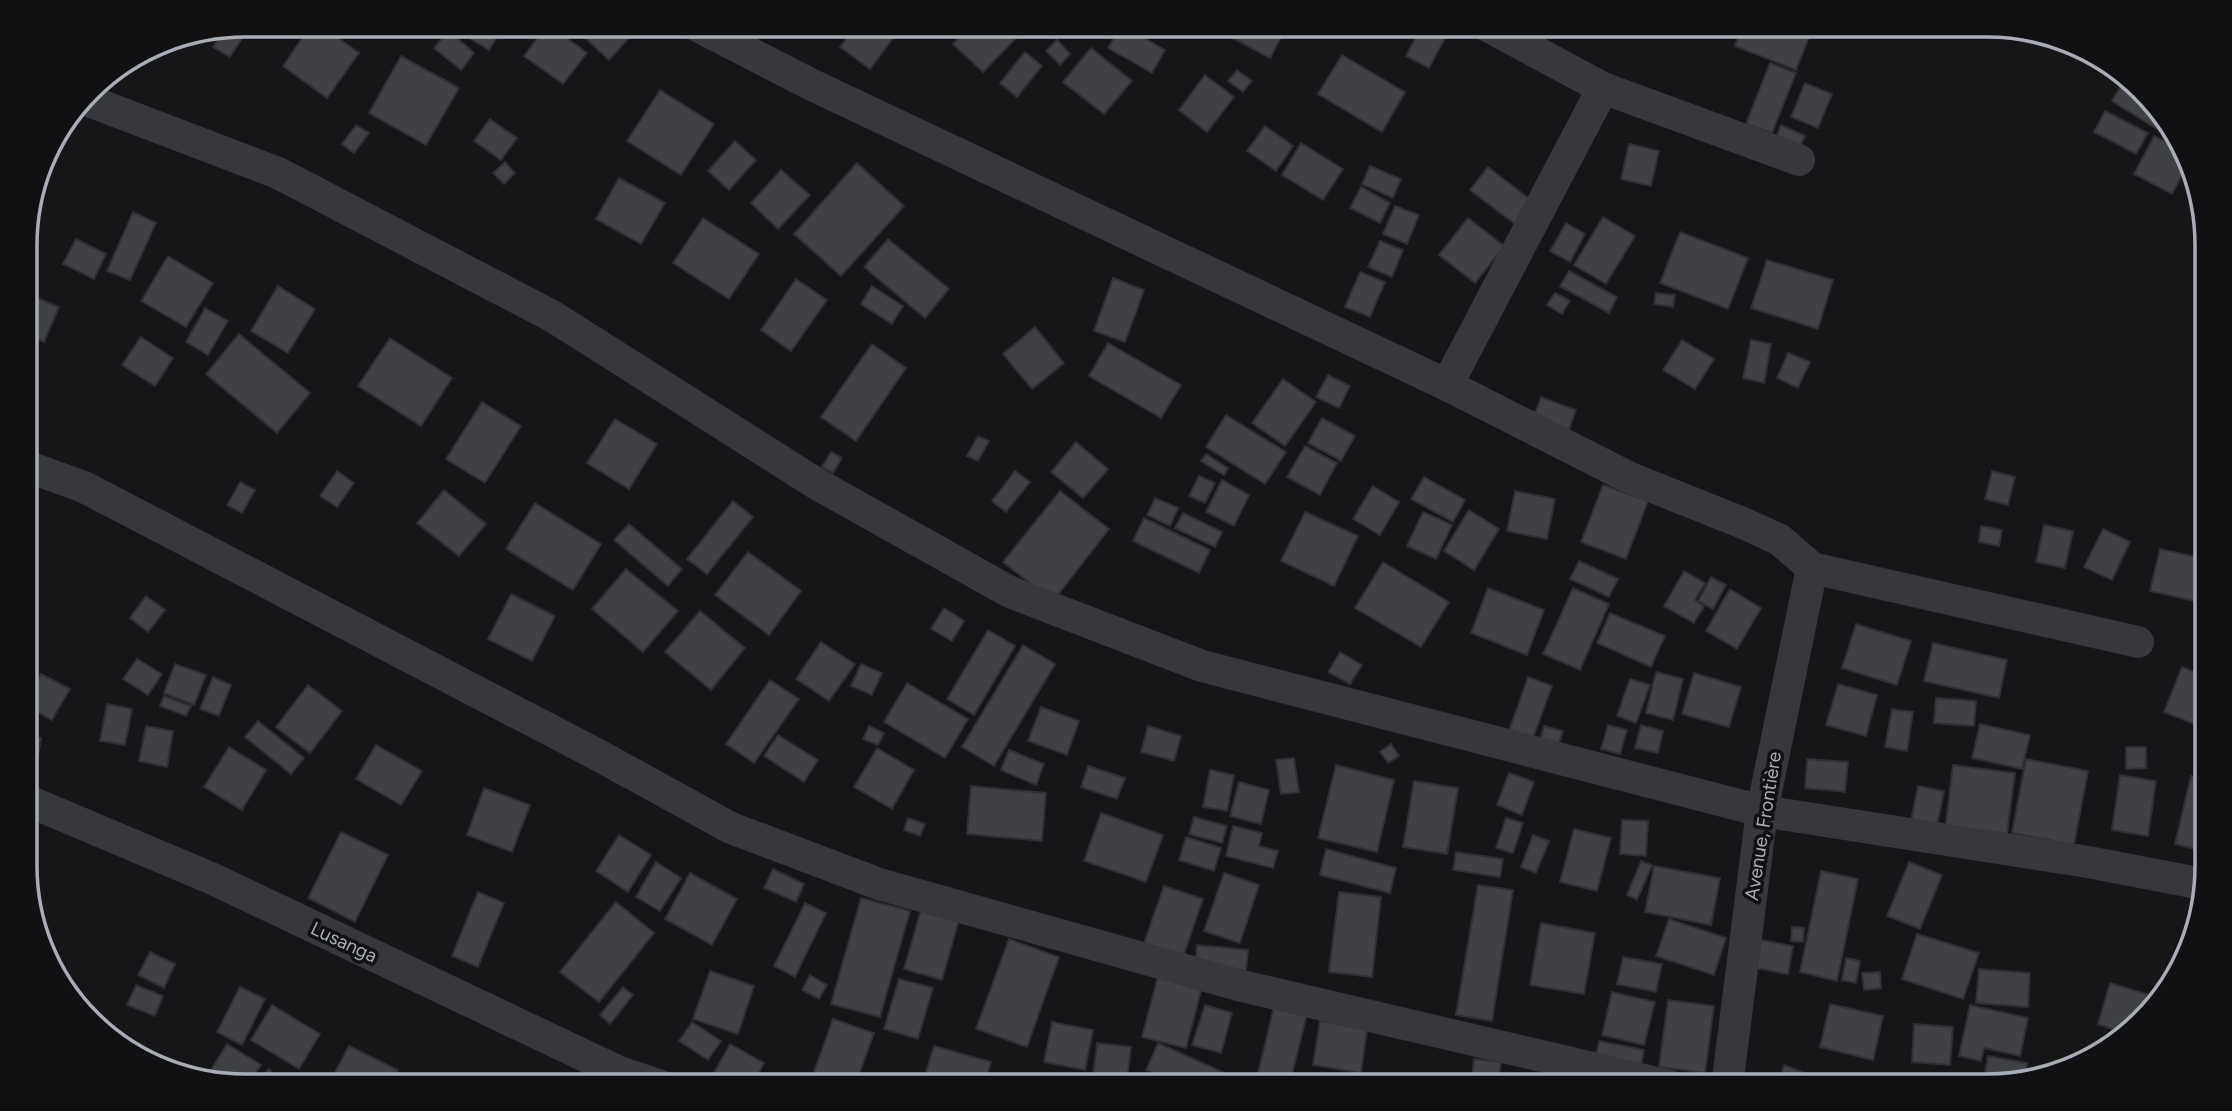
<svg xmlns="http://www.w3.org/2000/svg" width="2232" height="1111" viewBox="0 0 2232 1111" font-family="Figtree,sans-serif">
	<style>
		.building { fill: #404145; stroke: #303034; stroke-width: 2 }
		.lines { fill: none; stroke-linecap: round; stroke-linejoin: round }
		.street { stroke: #37383d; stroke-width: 32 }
		.labels { text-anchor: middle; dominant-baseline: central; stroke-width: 7; stroke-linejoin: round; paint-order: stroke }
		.street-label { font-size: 19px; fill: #a8adb8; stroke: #111113 }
		.rim { fill: none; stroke: #a8adb8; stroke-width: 3.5 }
	</style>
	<rect width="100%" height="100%" fill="#161618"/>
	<!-- building -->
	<g class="building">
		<polygon points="244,24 250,26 230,57 213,47 225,28"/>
		<polygon points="312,24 319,24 359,53 327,98 283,66"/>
		<polygon points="464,24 505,24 489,50 459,32"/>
		<polygon points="548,24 587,53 563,84 524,56"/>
		<polygon points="590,24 635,24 638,28 609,60 581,34"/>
		<polygon points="857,24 876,24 894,37 870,69 840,47"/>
		<polygon points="973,24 1018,24 1024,30 983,72 953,44"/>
		<polygon points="1187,24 1218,24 1210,37"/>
		<polygon points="1233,24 1279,24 1286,28 1270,58 1227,35"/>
		<polygon points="1423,24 1441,24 1450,29 1429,68 1406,56"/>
		<polygon points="1743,24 1814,24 1796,70 1735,46"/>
		<polygon points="1122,25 1165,50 1152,73 1108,48"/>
		<polygon points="449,31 474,53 461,70 434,48"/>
		<polygon points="1057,40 1070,54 1060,65 1046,51"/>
		<polygon points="1091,48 1132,81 1104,114 1063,82"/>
		<polygon points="1025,52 1042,66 1017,97 1000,83"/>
		<polygon points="1342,55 1405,92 1382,132 1318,94"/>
		<polygon points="401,56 459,88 426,145 369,113"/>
		<polygon points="1770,63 1796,73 1772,133 1746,124"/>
		<polygon points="1237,70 1252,81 1243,92 1228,81"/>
		<polygon points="1205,75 1234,97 1207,132 1179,110"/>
		<polygon points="2124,81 2165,117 2157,129 2112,101"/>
		<polygon points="1805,83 1832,94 1818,128 1791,117"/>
		<polygon points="660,90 714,124 681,175 627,141"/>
		<polygon points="2105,111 2148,133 2136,154 2094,132"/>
		<polygon points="490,119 517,138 501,160 474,141"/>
		<polygon points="356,125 369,133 354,153 342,144"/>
		<polygon points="1781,125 1805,136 1798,151 1775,140"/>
		<polygon points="1265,126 1293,146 1276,171 1247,151"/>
		<polygon points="2154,136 2181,149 2187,166 2172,194 2134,174"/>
		<polygon points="735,141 756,160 729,190 708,171"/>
		<polygon points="1301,143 1343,169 1323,200 1282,175"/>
		<polygon points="1629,144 1659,151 1651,186 1621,179"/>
		<polygon points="505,162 515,173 504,184 493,173"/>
		<polygon points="857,163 904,206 841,276 794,234"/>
		<polygon points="1370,166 1401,179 1393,198 1362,184"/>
		<polygon points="1488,167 1532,201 1515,224 1470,190"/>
		<polygon points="781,170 810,195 778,229 751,203"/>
		<polygon points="619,178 665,203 641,244 596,219"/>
		<polygon points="1361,187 1390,203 1380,223 1350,208"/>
		<polygon points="1395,206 1419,215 1407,244 1383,234"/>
		<polygon points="133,212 156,223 130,280 107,271"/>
		<polygon points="1603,217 1635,236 1606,284 1574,265"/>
		<polygon points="703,218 759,254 729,299 673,263"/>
		<polygon points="1468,218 1504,246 1475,283 1439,255"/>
		<polygon points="1566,223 1585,234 1570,262 1550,251"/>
		<polygon points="1680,232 1748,258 1728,309 1660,283"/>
		<polygon points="76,239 106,254 94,279 63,264"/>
		<polygon points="888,239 949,289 925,318 864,267"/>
		<polygon points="1380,241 1403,250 1392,277 1368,267"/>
		<polygon points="168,256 213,283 186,327 141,301"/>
		<polygon points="1767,260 1833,280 1818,329 1751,308"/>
		<polygon points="1569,271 1617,297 1609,313 1560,286"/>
		<polygon points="1360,272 1385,282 1370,317 1345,307"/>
		<polygon points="1113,278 1144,290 1125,342 1094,331"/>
		<polygon points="796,279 827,300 791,351 761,330"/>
		<polygon points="278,286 315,309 288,353 251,331"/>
		<polygon points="872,286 903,306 892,324 861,304"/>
		<polygon points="25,293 59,307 44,342 25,334"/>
		<polygon points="1555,293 1570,301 1562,314 1547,305"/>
		<polygon points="1656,293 1675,295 1673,307 1654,304"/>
		<polygon points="205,308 228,321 208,355 186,342"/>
		<polygon points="1035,327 1064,363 1032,389 1003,354"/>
		<polygon points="239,334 310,393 277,433 206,374"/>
		<polygon points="141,337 173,358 155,386 122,365"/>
		<polygon points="390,338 452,378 421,426 358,386"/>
		<polygon points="1682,340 1714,359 1695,389 1663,370"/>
		<polygon points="1751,340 1771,344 1764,383 1743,378"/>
		<polygon points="1108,343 1181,385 1161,418 1089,376"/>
		<polygon points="872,344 906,368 856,441 821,417"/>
		<polygon points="1788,353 1810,362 1798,388 1777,378"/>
		<polygon points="1328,375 1350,386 1339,408 1316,397"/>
		<polygon points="1283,379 1316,402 1285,446 1252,423"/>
		<polygon points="1541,397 1576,410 1566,438 1531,425"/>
		<polygon points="482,402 521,426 485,483 446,459"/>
		<polygon points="1226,415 1286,452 1265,484 1206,447"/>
		<polygon points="1322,418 1355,436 1341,461 1308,443"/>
		<polygon points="615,419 657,444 629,489 587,463"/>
		<polygon points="978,436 989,441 978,461 967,456"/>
		<polygon points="1076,442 1108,469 1083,498 1051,472"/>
		<polygon points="1305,446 1337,463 1320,495 1287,477"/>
		<polygon points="831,452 842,458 833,473 822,467"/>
		<polygon points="1206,454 1228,468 1224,475 1201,461"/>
		<polygon points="337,471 354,483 337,507 320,496"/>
		<polygon points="1015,471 1030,482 1006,512 992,501"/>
		<polygon points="1992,471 2015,477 2008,505 1985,499"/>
		<polygon points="1199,476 1215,483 1205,503 1189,496"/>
		<polygon points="1424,477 1465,500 1453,522 1411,499"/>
		<polygon points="1222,480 1249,495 1234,526 1206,512"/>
		<polygon points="240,482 255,490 242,513 227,505"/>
		<polygon points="1603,485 1648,501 1626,559 1581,542"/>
		<polygon points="1373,486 1399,502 1380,535 1353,519"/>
		<polygon points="444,490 486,524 459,556 417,523"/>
		<polygon points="1060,491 1109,529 1053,601 1003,562"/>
		<polygon points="1515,491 1555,499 1547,539 1507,531"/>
		<polygon points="1155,498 1178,508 1170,526 1147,515"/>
		<polygon points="733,501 753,517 707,574 687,559"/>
		<polygon points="535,503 601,544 573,590 506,549"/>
		<polygon points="1469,510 1499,529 1474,570 1444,551"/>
		<polygon points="1305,512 1358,536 1334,586 1281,561"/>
		<polygon points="1423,512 1452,525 1436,559 1407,546"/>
		<polygon points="1183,513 1222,532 1215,547 1175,528"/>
		<polygon points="1144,518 1210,550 1199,573 1133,541"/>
		<polygon points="629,524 682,569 668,586 614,540"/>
		<polygon points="2044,525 2073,531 2065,568 2036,562"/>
		<polygon points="1981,526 2002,530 1999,546 1979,542"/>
		<polygon points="2103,529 2130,542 2112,580 2084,567"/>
		<polygon points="2160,549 2205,559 2195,601 2150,591"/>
		<polygon points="748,552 801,591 769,635 715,595"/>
		<polygon points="1579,561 1618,579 1609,597 1570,579"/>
		<polygon points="1383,562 1449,602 1421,647 1355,608"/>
		<polygon points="626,569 678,611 643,652 592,609"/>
		<polygon points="1684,571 1705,583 1695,600 1704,606 1694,623 1664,606"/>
		<polygon points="1711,577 1726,585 1713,609 1698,601"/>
		<polygon points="1488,588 1544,610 1527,655 1471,633"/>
		<polygon points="1573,588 1609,604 1580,670 1543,654"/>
		<polygon points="1730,589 1761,608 1737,649 1706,631"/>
		<polygon points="511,594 555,616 532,661 488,639"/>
		<polygon points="146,596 165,610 148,632 130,618"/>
		<polygon points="944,608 964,621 952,641 931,629"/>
		<polygon points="700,611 745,648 711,690 665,652"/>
		<polygon points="1610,613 1665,636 1651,667 1597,643"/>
		<polygon points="1856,624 1911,641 1897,685 1842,668"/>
		<polygon points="988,630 1015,646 974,715 947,699"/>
		<polygon points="821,642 855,664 829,701 796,679"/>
		<polygon points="1933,643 2007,660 1999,698 1924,681"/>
		<polygon points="1023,645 1055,664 994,766 962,747"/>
		<polygon points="1340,652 1362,665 1350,684 1328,672"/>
		<polygon points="137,659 162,674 148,695 123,679"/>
		<polygon points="175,664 206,675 194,705 164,693"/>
		<polygon points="861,664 882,673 872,695 851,686"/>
		<polygon points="2182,667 2207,677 2207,729 2164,712"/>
		<polygon points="1656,672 1683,679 1673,720 1646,713"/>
		<polygon points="1694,673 1741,687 1729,727 1682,714"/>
		<polygon points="41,674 70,689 52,720 26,706 26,700"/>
		<polygon points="213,677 231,685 219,716 200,709"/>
		<polygon points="1528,677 1552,686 1530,746 1507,737"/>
		<polygon points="1630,679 1650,685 1636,723 1617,716"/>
		<polygon points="770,680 799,699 754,763 726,744"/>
		<polygon points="907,683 968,719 945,758 884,722"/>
		<polygon points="1838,684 1877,695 1866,736 1826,725"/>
		<polygon points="308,685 342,711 310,753 276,727"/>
		<polygon points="164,696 191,706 186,716 160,706"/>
		<polygon points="1936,698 1976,701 1974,726 1934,723"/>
		<polygon points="107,704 132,709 125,745 100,741"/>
		<polygon points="1041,707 1079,721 1067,755 1028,741"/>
		<polygon points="1892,709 1913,712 1907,751 1885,747"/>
		<polygon points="258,721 304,758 291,774 245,737"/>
		<polygon points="1980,724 2030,735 2022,769 1972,758"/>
		<polygon points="1608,725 1627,730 1620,754 1601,749"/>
		<polygon points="1641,725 1663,731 1658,753 1635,748"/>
		<polygon points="146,726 173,731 167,767 139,761"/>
		<polygon points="869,726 884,733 878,745 863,739"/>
		<polygon points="1148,726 1181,736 1174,761 1141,752"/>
		<polygon points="1544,726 1563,731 1556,753 1538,747"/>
		<polygon points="26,735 41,738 35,774 26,772"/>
		<polygon points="778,735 818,760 804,782 764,756"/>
		<polygon points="1391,744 1399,756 1388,763 1380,752"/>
		<polygon points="376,745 422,771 401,805 356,779"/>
		<polygon points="229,747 266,770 242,810 204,787"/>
		<polygon points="2126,747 2146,747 2146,768 2126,769"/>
		<polygon points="877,748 914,770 892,809 854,787"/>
		<polygon points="1009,750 1044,764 1036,785 1001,770"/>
		<polygon points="1294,758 1299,792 1281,794 1276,760"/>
		<polygon points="1807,759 1848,762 1845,792 1805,788"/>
		<polygon points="2026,759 2088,771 2074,845 2012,833"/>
		<polygon points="1336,765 1394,780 1377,852 1318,838"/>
		<polygon points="1953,765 2015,773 2006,840 1945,832"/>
		<polygon points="1088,766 1125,778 1117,799 1081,787"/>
		<polygon points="1210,770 1234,775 1227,811 1203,807"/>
		<polygon points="1509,773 1534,782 1522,815 1497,805"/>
		<polygon points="2120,775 2156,781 2148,836 2112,830"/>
		<polygon points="2191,776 2207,780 2207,852 2175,844"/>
		<polygon points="1414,781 1458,788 1447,854 1403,847"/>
		<polygon points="1239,782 1269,790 1261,824 1230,816"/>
		<polygon points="971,786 1046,793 1042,841 967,834"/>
		<polygon points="1918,786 1944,791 1936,831 1910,826"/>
		<polygon points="484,788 530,805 512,852 467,835"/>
		<polygon points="1101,813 1163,835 1146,882 1084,861"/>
		<polygon points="1194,817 1227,826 1222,843 1189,834"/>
		<polygon points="908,818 925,824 920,836 904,830"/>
		<polygon points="1506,818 1523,823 1513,853 1496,848"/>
		<polygon points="1622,820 1648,821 1646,856 1620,854"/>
		<polygon points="1233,826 1262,833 1259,846 1278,851 1273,868 1226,856"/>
		<polygon points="1574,829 1611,838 1597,891 1560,882"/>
		<polygon points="341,832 388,855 355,922 308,898"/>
		<polygon points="619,835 651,855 628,892 596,871"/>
		<polygon points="1533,835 1549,841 1536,873 1521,867"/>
		<polygon points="1186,837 1221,848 1214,871 1179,860"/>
		<polygon points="1326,849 1396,868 1390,893 1320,875"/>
		<polygon points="1456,852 1503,859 1500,877 1453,870"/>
		<polygon points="1641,861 1652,865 1637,900 1627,895"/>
		<polygon points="656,862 681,878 660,911 636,897"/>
		<polygon points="1909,862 1942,875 1920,929 1887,916"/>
		<polygon points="1654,866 1720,878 1711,925 1645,912"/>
		<polygon points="773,869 804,884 796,902 764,888"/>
		<polygon points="1821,871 1858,879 1837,981 1800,972"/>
		<polygon points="26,872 36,875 28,899 26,896"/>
		<polygon points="690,873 737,899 712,945 665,919"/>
		<polygon points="1224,873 1259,885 1240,943 1204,931"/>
		<polygon points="1478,885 1513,890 1492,1021 1456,1015"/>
		<polygon points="1164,886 1203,899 1183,957 1144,943"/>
		<polygon points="478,892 504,903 478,967 452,956"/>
		<polygon points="1339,892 1381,897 1372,977 1329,972"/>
		<polygon points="861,898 910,911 880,1017 831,1004"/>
		<polygon points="616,902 654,933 599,1002 560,972"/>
		<polygon points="805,903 826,913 795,977 774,966"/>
		<polygon points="921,910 959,920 942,980 904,969"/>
		<polygon points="1669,919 1726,938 1714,975 1656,956"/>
		<polygon points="1541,923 1595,933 1584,994 1530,985"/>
		<polygon points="1792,927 1804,928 1803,942 1791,941"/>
		<polygon points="1917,934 1979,953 1963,999 1902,979"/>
		<polygon points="1009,939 1059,957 1027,1047 976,1029"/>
		<polygon points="1761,940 1793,946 1788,974 1756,968"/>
		<polygon points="1197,945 1248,950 1246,971 1195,966"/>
		<polygon points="150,952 175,964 164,988 138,975"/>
		<polygon points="1623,957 1662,964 1656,992 1617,984"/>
		<polygon points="1846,958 1860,961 1856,983 1842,980"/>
		<polygon points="1979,969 2030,973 2028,1007 1976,1003"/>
		<polygon points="710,971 754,986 738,1034 693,1019"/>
		<polygon points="1159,972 1203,983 1186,1048 1142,1037"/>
		<polygon points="1880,972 1881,988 1864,990 1862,973"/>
		<polygon points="810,975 827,985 819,999 802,990"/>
		<polygon points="899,979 933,988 918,1039 884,1029"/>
		<polygon points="2110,983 2156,997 2125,1033 2098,1024"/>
		<polygon points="136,985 163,996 155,1016 127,1005"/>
		<polygon points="240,987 265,999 242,1045 217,1032"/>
		<polygon points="623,987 633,995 610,1024 600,1015"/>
		<polygon points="1612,992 1655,1002 1644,1045 1602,1035"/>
		<polygon points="1668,1000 1714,1006 1705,1073 1659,1067"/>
		<polygon points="1275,1002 1308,1010 1289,1086 1255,1086"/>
		<polygon points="1830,1004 1883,1016 1873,1060 1820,1047"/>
		<polygon points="272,1005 320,1034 299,1069 251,1040"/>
		<polygon points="1205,1005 1232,1013 1221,1053 1192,1045"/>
		<polygon points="1970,1005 2028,1018 2020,1056 1984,1048 1981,1061 1959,1056"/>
		<polygon points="833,1019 874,1033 855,1086 809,1086"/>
		<polygon points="1320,1021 1367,1029 1361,1073 1313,1065"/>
		<polygon points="692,1022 721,1041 708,1060 679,1041"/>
		<polygon points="1052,1022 1093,1030 1085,1070 1044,1062"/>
		<polygon points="1914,1024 1953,1027 1950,1065 1912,1062"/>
		<polygon points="1599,1041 1644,1050 1640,1071 1595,1062"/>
		<polygon points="1097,1043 1131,1047 1127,1080 1093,1076"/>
		<polygon points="1158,1043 1249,1084 1249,1086 1182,1086 1146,1070"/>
		<polygon points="227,1044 261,1065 247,1086 206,1078"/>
		<polygon points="730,1044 764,1063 751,1086 739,1086 714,1073"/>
		<polygon points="349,1046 398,1070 389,1086 333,1086 329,1084"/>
		<polygon points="934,1046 991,1062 984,1086 939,1086 923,1082"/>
		<polygon points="1988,1056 2027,1063 2025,1078 2002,1086 1983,1086"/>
		<polygon points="1474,1059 1501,1062 1498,1086 1471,1084"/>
		<polygon points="1784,1065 1810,1075 1806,1086 1777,1086"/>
		<polygon points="269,1069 285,1086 261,1086 256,1081"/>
		<polygon points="1323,1073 1361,1086 1319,1086"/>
		<polygon points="560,1076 582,1086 556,1086"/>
		<polygon points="1854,1078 1890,1085 1889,1086 1852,1086"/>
	</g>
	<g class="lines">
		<!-- street -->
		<g class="street">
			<polyline points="694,24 810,84 1447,385 1628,477 1743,523 1780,540 1812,568 2138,642"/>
			<polyline points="1484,24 1603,88 1799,160"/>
			<polyline points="84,99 278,173 552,316 817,484 1010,592 1202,666 1762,811 2088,862 2203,884"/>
			<polyline points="1447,385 1603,88"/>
			<polyline points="26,466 84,487 598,755 731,828 879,884 1242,986 1670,1086"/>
			<polyline points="26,800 213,879 619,1072 661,1086"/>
			<polyline points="1727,1086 1762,811 1812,568"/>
		</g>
	</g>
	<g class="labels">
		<!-- street labels -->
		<g class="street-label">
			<text transform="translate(1763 826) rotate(-81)">Avenue, Frontière</text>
			<text transform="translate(344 942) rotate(25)">Lusanga</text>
		</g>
	</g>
	<!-- crop -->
	<path d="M0 0H2232V1111H0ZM245 37H1987A208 208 0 0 1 2195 245V866A208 208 0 0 1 1987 1074H245A208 208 0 0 1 37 866V245A208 208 0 0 1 245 37Z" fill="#111113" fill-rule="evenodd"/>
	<path class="rim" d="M245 37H1987A208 208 0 0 1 2195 245V866A208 208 0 0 1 1987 1074H245A208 208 0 0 1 37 866V245A208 208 0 0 1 245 37Z"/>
</svg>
